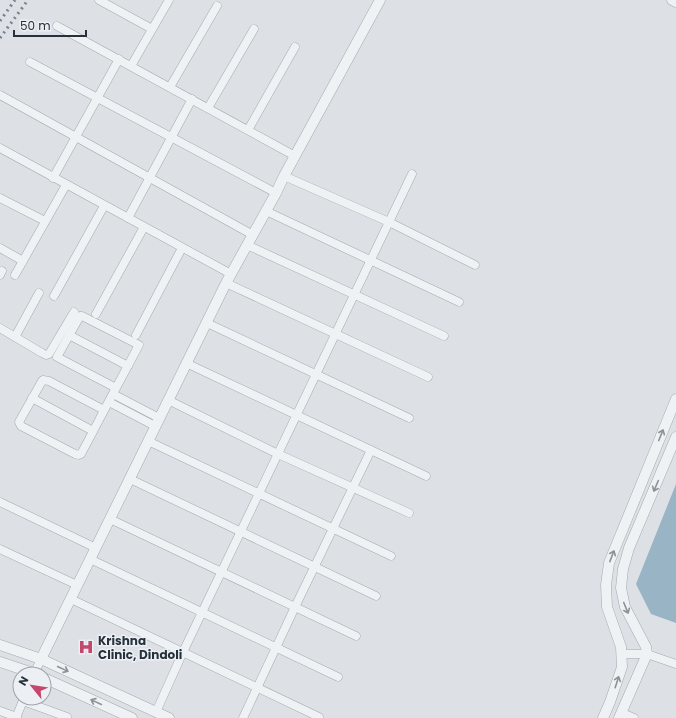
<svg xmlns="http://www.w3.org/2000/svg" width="676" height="718" viewBox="0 0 676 718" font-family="Poppins,sans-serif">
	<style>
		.water { fill: #99b4c4 }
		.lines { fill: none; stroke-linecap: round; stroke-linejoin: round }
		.minor-casing { stroke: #a3a9af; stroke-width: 9 }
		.tertiary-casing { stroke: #a3a9af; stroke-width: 11 }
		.minor { stroke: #eff2f4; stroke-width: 8 }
		.tertiary { stroke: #eff2f4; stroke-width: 10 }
		.rail { stroke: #77838e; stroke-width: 3; stroke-dasharray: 2 4; stroke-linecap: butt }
		.oneway { stroke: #8b9298 }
		.labels { text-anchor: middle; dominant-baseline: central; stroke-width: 3; stroke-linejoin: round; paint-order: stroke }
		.poi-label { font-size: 12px; font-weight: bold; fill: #27313b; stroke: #ecf0f4; text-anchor: start }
	</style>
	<rect width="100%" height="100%" fill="#dde1e6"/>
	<!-- water -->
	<polygon class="water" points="676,484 676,623 651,614 636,584"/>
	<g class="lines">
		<!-- minor casing -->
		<g class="minor-casing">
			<g id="minor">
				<polyline points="99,0 152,29"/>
				<polyline points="57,26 295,156"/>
				<polyline points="30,62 276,193"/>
				<polyline points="131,66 169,0"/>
				<polyline points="170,87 217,6"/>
				<polyline points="0,95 253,235"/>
				<polyline points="208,108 254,29"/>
				<polyline points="248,130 295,47"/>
				<polyline points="0,148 231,274"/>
				<polyline points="284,176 389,222 475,265"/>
				<polyline points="53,178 119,59"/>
				<polyline points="0,198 45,221"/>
				<polyline points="266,211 459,302"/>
				<polyline points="128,218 192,99"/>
				<polyline points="247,245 444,336"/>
				<polyline points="0,248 23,261"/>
				<polyline points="0,275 2,271"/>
				<polyline points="15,275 66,185"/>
				<polyline points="226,283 428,377"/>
				<polyline points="54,296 104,206"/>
				<polyline points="96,314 144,227"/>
				<polyline points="207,323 409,418"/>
				<polyline points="0,328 42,353 46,355 49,354 74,312"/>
				<polyline points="69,335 128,366"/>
				<polyline points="136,335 182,248"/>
				<polyline points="15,337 39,293"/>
				<polyline points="186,363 426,476"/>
				<polyline points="113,394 159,418"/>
				<polyline points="32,398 93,431"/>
				<polyline points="168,400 278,454 409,513"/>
				<polyline points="109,402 155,426"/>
				<path d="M104 410 49 381 43 380 42 381 19 422 21 426 75 454 79 455 81 454C93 432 104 410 116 388L139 345 82 316H80L57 357 116 388"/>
				<polyline points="148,441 391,556"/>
				<polyline points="130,479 376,596"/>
				<polyline points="0,502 96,548"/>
				<polyline points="110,519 356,636"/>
				<polyline points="0,549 77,585"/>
				<polyline points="90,559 338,677"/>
				<polyline points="71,599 319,717"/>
				<polyline points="621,654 647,654 676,664"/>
				<polyline points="34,674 41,659"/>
				<polyline points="23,701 67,717"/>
				<polyline points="0,711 17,717"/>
				<polyline points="156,712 183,652 412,174"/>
				<polyline points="622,713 634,718"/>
				<polyline points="16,718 24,698"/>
				<polyline points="243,718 295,607 371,450"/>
			</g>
		</g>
		<!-- tertiary casing -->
		<g class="tertiary-casing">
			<g id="tertiary">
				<polyline points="672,0 676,2"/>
				<polyline points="0,645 41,659 169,718"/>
				<polyline points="41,659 226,283 276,193 284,176 380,0"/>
				<polyline points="0,662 36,674"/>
				<polyline points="44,678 132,718"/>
				<polyline points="603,718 610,702 622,667 621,647 607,607 606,585 609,563 676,399"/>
				<polyline points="619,718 647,654 646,647 625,607 621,588 623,569 629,548 676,437"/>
			</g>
		</g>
		<!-- minor -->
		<use href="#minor" class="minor"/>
		<!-- tertiary -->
		<use href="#tertiary" class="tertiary"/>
		<!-- rail -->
		<g class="rail">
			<polyline points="0,21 15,0"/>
			<polyline points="0,38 28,0"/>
		</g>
	</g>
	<!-- one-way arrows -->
	<defs><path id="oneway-shaft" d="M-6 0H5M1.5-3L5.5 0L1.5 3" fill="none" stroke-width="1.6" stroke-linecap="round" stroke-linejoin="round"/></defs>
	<g class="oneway">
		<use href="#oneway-shaft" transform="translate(661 435) rotate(-68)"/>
		<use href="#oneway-shaft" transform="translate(656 486) rotate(113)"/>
		<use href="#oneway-shaft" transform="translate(612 556) rotate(-69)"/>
		<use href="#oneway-shaft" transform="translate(626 608) rotate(68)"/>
		<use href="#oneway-shaft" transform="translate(63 669) rotate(25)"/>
		<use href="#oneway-shaft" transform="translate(617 682) rotate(-72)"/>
		<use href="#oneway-shaft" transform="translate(96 702) rotate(-155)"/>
	</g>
	<!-- icons -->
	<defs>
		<g id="hospital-bare" transform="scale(1.2)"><path d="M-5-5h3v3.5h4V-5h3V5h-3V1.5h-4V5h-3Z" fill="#c4486c" stroke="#ecf0f4" stroke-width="2.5" paint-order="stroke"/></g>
	</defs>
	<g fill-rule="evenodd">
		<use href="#hospital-bare" x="86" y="647"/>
	</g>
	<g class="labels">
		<!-- poi labels -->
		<g class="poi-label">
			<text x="98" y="640">Krishna<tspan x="98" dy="14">Clinic, Dindoli</tspan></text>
		</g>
	</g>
	<!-- north arrow -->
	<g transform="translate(32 686) rotate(300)"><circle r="19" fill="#ecf0f4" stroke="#9da4aa"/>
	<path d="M0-3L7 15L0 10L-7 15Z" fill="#c4486c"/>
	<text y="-6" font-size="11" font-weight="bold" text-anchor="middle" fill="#27313b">N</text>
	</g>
	<!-- scale -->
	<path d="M14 30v6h72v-6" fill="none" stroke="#27313b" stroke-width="2"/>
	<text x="20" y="30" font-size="12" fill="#27313b" stroke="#ecf0f4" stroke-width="3" paint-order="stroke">50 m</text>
</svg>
